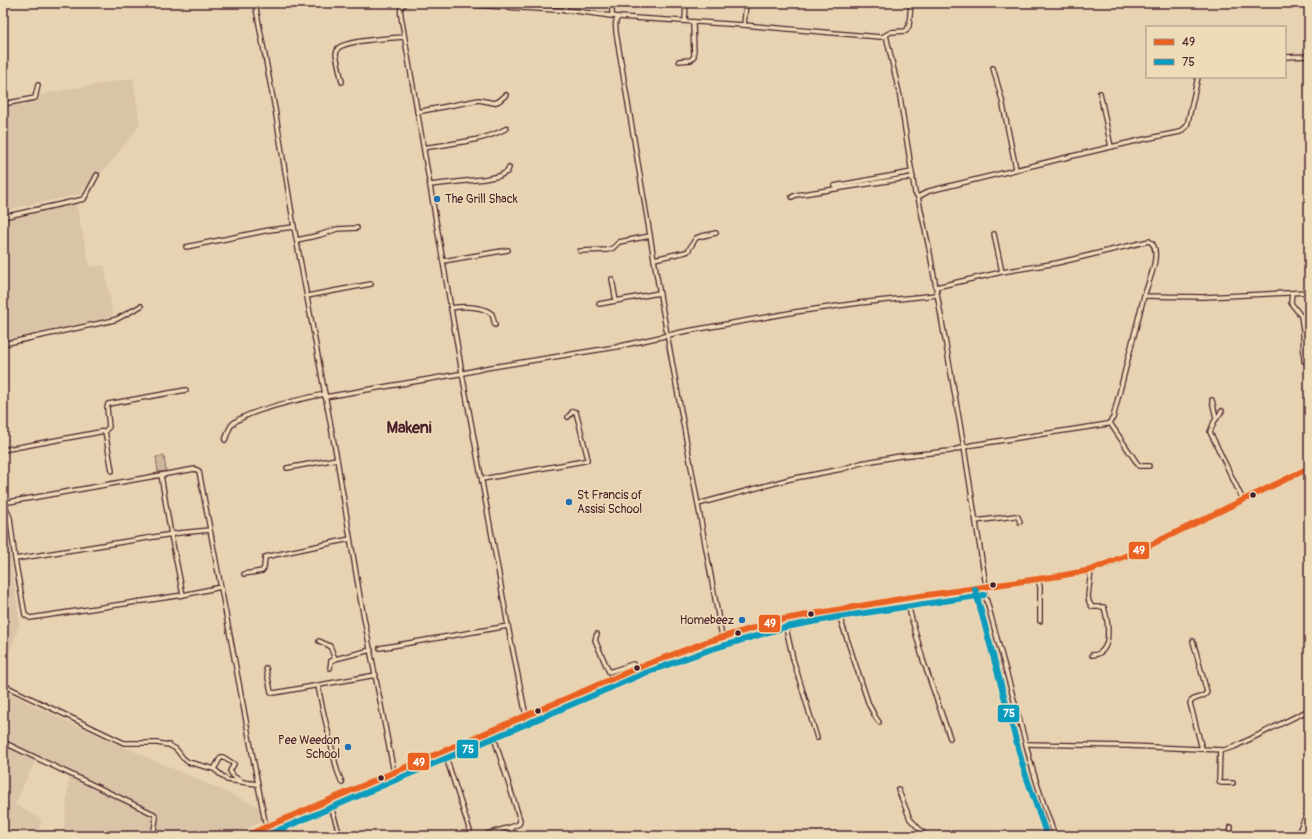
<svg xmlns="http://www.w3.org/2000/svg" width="1312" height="839" viewBox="0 0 1312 839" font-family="Pangolin,sans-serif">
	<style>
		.built { fill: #dac4a7 }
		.green { fill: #cdb59c; stroke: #8c6a64 }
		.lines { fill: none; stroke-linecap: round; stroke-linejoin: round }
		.minor-casing { stroke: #4a1f2b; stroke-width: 6 }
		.major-casing { stroke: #4a1f2b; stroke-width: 8 }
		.minor { stroke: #eedbb8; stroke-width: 3.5 }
		.major { stroke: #eedbb8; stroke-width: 4.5 }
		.bus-1-casing { stroke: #eedbb8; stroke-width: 9 }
		.bus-2-casing { stroke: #eedbb8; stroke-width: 9 }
		.bus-1 { stroke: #ea6222; stroke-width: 6 }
		.bus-2 { stroke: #079bbe; stroke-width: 6 }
		.poi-dot { fill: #1f6fb2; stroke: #eedbb8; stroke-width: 1.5 }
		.bus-dot { fill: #4a1f2b; stroke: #eedbb8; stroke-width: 1.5 }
		.labels { text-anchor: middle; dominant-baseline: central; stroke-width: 3; stroke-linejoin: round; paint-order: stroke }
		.poi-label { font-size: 12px; fill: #4a1f2b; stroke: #eedbb8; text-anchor: start }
		.district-label { font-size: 16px; font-weight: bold; fill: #4a1f2b; stroke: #eedbb8 }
		.line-badge { stroke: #eedbb8; stroke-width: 1.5 }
		.badge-label { font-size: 11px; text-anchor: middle; font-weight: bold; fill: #fff }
	</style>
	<rect width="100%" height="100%" fill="#e7d3b2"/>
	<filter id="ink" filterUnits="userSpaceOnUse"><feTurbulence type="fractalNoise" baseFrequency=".025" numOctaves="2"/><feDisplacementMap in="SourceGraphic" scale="8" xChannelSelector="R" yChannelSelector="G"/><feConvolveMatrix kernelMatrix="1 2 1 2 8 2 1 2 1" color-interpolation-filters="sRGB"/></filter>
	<g filter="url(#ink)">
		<!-- built -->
		<g class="built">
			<polygon points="133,78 140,125 92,186 84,188 81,194 5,210 3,203 3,101"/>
			<polygon points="76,203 90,267 104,265 113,315 107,318 3,340 3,219"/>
			<polygon points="3,506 20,624 3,670"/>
			<polygon points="3,690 68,722 260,807 263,821 229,836 63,836 69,778 35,761 15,804 42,820 38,831 36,834 32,836 3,836"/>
		</g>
		<!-- green -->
		<polygon class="green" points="164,456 166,471 158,472 156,457"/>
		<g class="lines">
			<!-- minor casing -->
			<g class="minor-casing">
				<g id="minor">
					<polyline points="255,3 275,109 294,227 337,459 360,597 394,773"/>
					<path d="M406 3C400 6 400 10 401 16L462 373 498 569 508 626 526 716"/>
					<polyline points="435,3 575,11 619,17 744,25 880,37 882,37 891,32 906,31 909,26 911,3"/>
					<polyline points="565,11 566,3"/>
					<polyline points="612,16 612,3"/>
					<path d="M619 17C614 21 616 26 616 32L661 301 722 637"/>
					<polyline points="685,21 686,3"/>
					<polyline points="744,25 746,3"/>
					<polyline points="886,35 900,97 915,193 918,197"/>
					<polyline points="1285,57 1309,56"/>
					<polyline points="679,61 691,60 694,56 693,22"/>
					<polyline points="993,68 1002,100 1016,169"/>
					<path d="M342 82 336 54 338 48C348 40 389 38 404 37"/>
					<polyline points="1100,93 1111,147"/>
					<polyline points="3,104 35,98 38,85"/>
					<polyline points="417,112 479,100 494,103 499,101 506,95"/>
					<path d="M424 148C451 143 483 142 507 128"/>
					<polyline points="430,185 484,179 499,176 507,172 509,168"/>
					<polyline points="834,186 912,172"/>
					<polyline points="792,197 796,195 913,177"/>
					<polyline points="3,217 84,199 97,175"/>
					<polyline points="994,234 1002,272"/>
					<polyline points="297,240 320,235 337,229 357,228"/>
					<polyline points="186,247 269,230 294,227"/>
					<polyline points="580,251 607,250 613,248 619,242 650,236"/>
					<path d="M654 259 686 252 688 251 696 238C703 235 709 235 716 233"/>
					<polyline points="443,261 508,250"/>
					<polyline points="612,279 616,301"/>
					<path d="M936 287 1002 272 1057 263 1149 241C1164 248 1148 284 1144 296L1204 297 1309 292"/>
					<polyline points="1292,293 1291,303 1301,316 1303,330 1304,361"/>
					<polyline points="307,296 371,284"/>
					<polyline points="599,304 659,293"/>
					<path d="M451 308C463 306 483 306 492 314L495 325"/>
					<polyline points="3,344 110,321 117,319 141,306"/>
					<polyline points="325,397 459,374 486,368 616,347 682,332 795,312 859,303 937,295"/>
					<polyline points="1212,400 1216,418"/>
					<polyline points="1222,411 1214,422 1210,432 1243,500"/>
					<polyline points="1110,423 1139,466 1149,466"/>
					<polyline points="105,431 112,471"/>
					<path d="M225 440C227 436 228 430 231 426 241 411 306 398 325 394"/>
					<polyline points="3,450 105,431 109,427 107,408 108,404 186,390"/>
					<polyline points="287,468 337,459"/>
					<polyline points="482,479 584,461 587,460 587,455 576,412 573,411 568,417"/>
					<polyline points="3,503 195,469 199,471 266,827"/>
					<polyline points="4,503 10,518 15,559 25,615 30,618 183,595 171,535 161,475"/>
					<polyline points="698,504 790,479 842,469 861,463 900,456 950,451 972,445 1108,424 1113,418 1144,296"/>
					<polyline points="976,521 1015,516 1018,517 1020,522"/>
					<polyline points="15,559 179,533 210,530"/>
					<path d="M1091 570 1088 596 1089 602 1092 607H1104C1108 621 1114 654 1092 655"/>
					<polyline points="244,574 262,571 264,568 265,557 350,539"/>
					<polyline points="1038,579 1040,587 1040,621"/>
					<polyline points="986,586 964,447 929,248 918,197 929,191 1064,158 1145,139 1180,132 1187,126 1198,77"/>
					<path d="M983 587 1026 744C1033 776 1044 805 1055 836"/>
					<polyline points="183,595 221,587"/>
					<polyline points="906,598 923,660 950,738"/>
					<polyline points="837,609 869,705 876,718 879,722"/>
					<polyline points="784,619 793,659 817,738"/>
					<polyline points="597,634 595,640 609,672 633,664 635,670"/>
					<polyline points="319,641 330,646 335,659"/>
					<path d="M1193 641 1207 692C1204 699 1193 696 1190 703L1202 749"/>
					<polyline points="380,648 508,626"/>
					<polyline points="266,668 271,692 274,693 376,675"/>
					<polyline points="330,668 331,661 335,659 371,650"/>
					<polyline points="3,685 124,743 157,743 169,745 176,749 183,758 188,762 214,769 227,780 257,784"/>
					<polyline points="318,686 322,706 337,770 342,783"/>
					<polyline points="492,731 520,820 519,824 511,827 513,836"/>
					<polyline points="3,742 154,814 156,818 153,836"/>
					<polyline points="1026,744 1128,746 1224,750 1234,747 1309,710"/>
					<polyline points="1220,750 1219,781 1221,783 1233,783"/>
					<polyline points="444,751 470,831"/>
					<polyline points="214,769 221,757 223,757 234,764 230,771 233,776 243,782"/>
					<polyline points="898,789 910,819 926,836"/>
					<polyline points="329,800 340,836"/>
					<polyline points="282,820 287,836"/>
					<polyline points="274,823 276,836"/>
					<polyline points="49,836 49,834"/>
					<polyline points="486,836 487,834 511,827"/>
					<polyline points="939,836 948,834 950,836"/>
					<polyline points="1230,836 1231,827"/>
					<polyline points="1297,836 1304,820 1309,812"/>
				</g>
			</g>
			<!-- major casing -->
			<g class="major-casing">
				<polyline id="major" points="245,836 642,666 706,642 784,619 906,598 1059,576 1091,570 1107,564 1142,549 1309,468"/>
			</g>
			<!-- minor -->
			<use href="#minor" class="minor"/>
			<!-- major -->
			<use href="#major" class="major"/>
			<!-- bus-1 casing -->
			<g class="bus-1-casing">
				<polyline id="bus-1" points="245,836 642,666 706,642 784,619 906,598 1059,576 1091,570 1142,549 1309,468"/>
			</g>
			<!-- bus-2 casing -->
			<g class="bus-2-casing">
				<g id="bus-2">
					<polyline points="975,589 1024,770 1047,836"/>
					<polyline points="265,836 645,673 709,650 786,627 838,617 984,595"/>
				</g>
			</g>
			<!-- bus-1 -->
			<use href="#bus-1" class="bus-1"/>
			<!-- bus-2 -->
			<use href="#bus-2" class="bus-2"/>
		</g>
	</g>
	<!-- markers -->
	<g class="poi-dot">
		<circle cx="437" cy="199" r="4"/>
		<circle cx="569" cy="502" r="4"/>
		<circle cx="742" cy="620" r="4"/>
		<circle cx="348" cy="747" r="4"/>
	</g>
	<g class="bus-dot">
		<circle cx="1253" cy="495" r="3.5"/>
		<circle cx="993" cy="585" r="3.5"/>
		<circle cx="811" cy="614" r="3.5"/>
		<circle cx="738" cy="633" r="3.5"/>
		<circle cx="637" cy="668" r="3.5"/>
		<circle cx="538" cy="711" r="3.5"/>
		<circle cx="381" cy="778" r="3.5"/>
	</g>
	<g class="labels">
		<!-- poi labels -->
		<g class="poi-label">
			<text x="445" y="199">The Grill Shack</text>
			<text x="577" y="495">St Francis of<tspan x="577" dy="14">Assisi School</tspan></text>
			<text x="734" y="620" text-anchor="end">Homebeez</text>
			<text x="340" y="740" text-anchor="end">Pee Weedon<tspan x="340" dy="14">School</tspan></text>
		</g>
		<!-- district labels -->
		<g class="district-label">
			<text x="409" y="428">Makeni</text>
		</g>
	</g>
	<g class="line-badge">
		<rect x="1128" y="541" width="22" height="19" rx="4" fill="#ea6222"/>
		<rect x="758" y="614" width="23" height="19" rx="4" fill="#ea6222"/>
		<rect x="997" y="704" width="23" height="19" rx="4" fill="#079bbe"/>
		<rect x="456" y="739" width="23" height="20" rx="4" fill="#079bbe"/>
		<rect x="407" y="752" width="23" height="19" rx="4" fill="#ea6222"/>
	</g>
	<g class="badge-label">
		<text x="1139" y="554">49</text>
		<text x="770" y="627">49</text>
		<text x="1009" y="717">75</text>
		<text x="468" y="753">75</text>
		<text x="419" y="766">49</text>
	</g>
	<!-- margin -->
	<rect width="1312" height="839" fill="none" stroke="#eedbb8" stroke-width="16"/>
	<rect x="8" y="8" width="1296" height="823" fill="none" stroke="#4a1f2b" stroke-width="1.5" filter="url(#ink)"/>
	<!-- legend -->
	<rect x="1146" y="26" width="140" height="52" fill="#eedbb8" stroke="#ac9080"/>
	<rect x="1154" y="39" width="20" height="6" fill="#ea6222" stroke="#ac9080"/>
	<text x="1182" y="46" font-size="12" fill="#4a1f2b">49</text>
	<rect x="1154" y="59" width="20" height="6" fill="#079bbe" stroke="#ac9080"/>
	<text x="1182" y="66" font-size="12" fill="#4a1f2b">75</text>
</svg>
